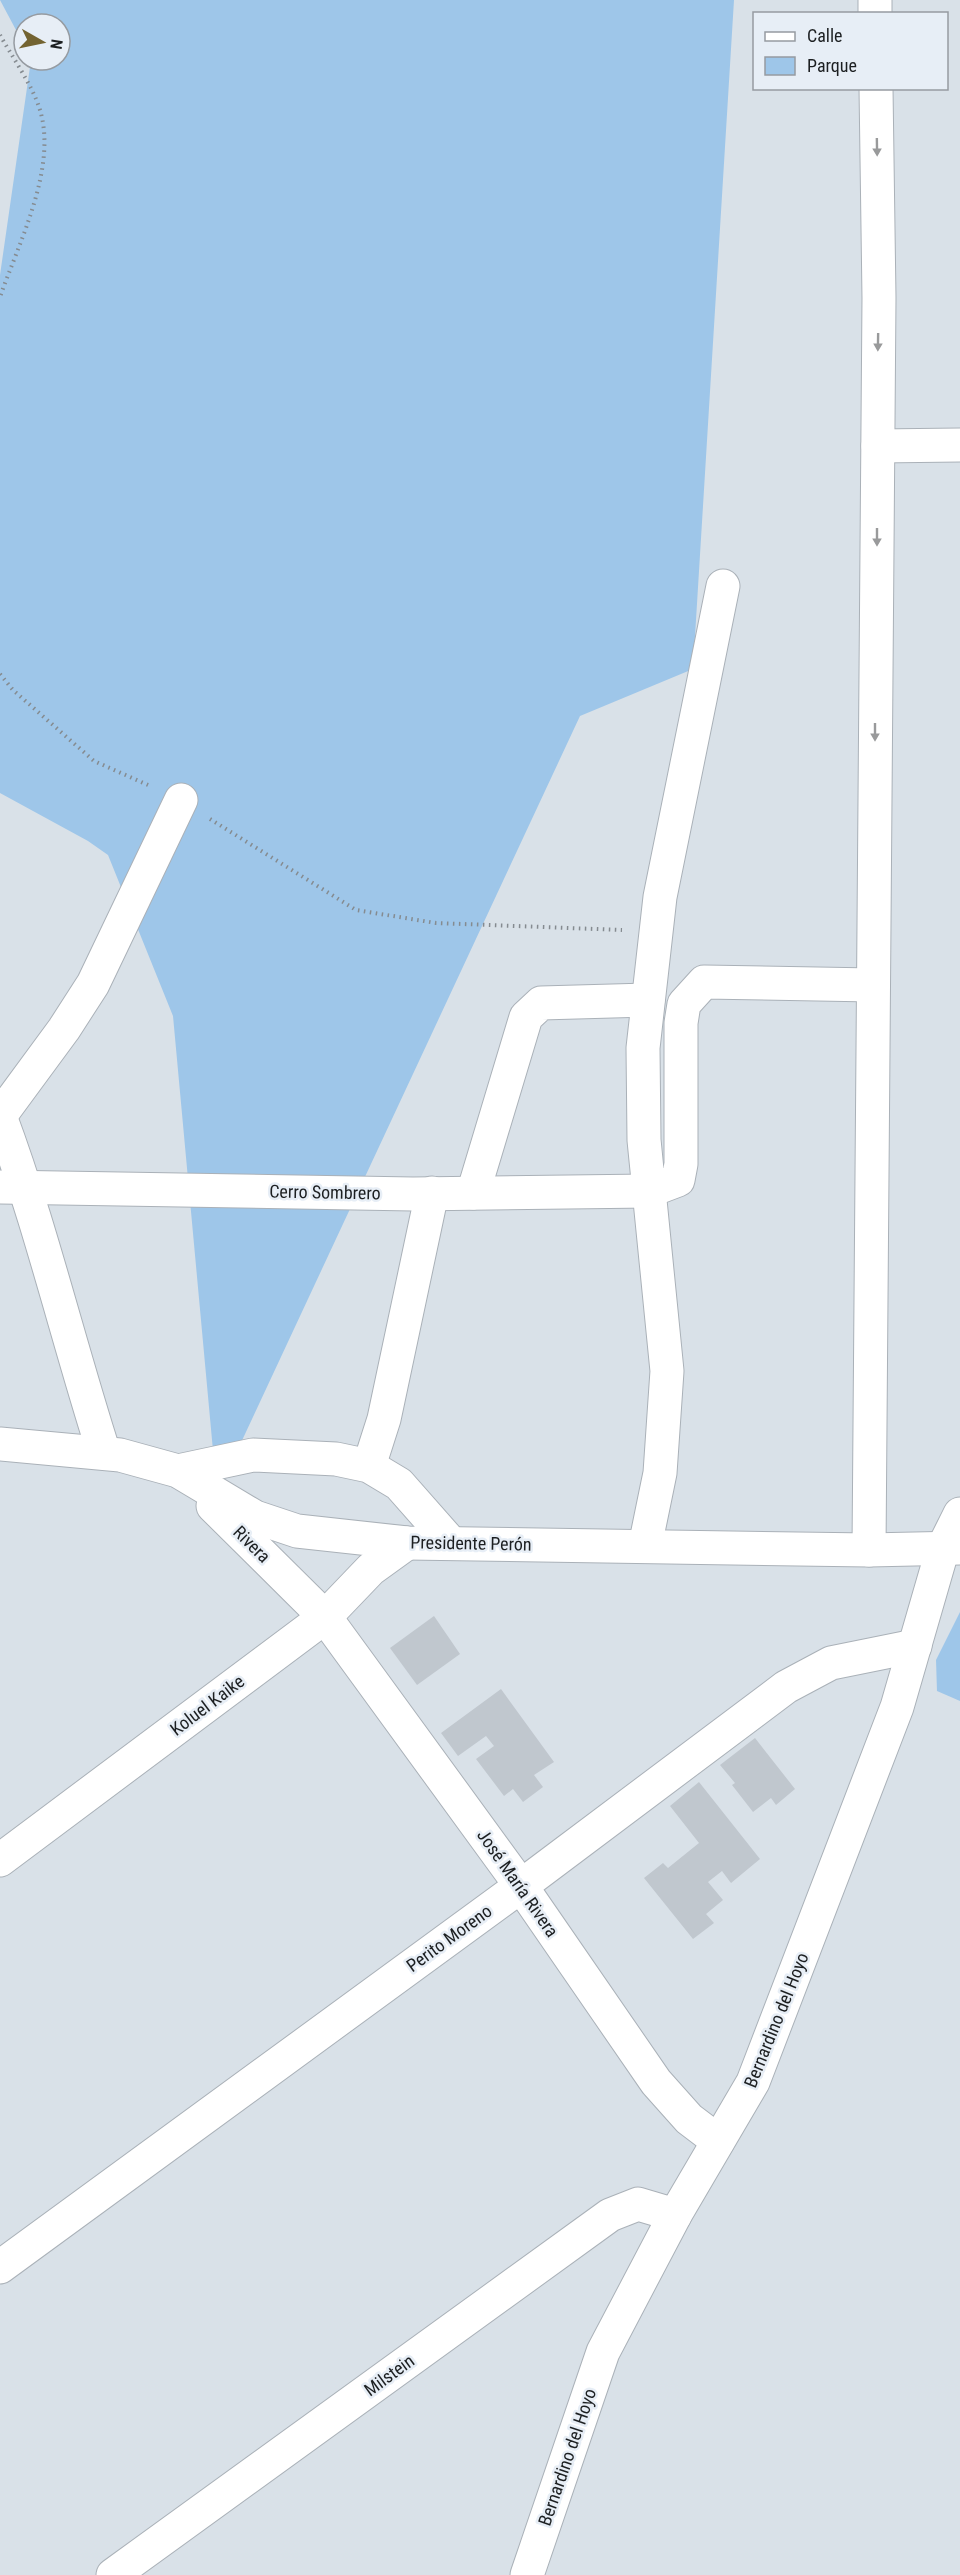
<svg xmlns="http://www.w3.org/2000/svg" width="960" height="2575" viewBox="0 0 960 2575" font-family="'Roboto Condensed',sans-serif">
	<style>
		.green { fill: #9ec6e9 }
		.building { fill: #c0c7ce }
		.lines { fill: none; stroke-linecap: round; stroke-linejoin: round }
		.minor-casing { stroke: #aab1b8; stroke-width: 35 }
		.path { stroke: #858b90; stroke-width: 4; stroke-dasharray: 1.5 4.5; stroke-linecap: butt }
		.minor { stroke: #fff; stroke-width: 33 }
		.oneway { fill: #999a9b }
		.labels { text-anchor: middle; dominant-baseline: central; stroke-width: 5; stroke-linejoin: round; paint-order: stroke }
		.street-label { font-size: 18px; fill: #1c1f21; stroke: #e7eef6 }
	</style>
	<rect width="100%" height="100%" fill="#d9e1e8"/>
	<!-- green -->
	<g class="green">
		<polygon points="0,0 734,0 693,669 580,716 217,1494 173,1016 108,855 88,841 0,793 0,275 31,60 60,60 60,24 24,24 24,45"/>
		<polygon points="960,1612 960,1701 937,1691 936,1660"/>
	</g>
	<!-- building -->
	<g class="building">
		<polygon points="434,1616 460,1654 417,1685 390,1648"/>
		<polygon points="501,1689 554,1762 534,1775 543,1787 523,1802 513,1789 504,1796 476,1759 494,1746 486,1736 458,1756 441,1733"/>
		<polygon points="755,1738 795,1789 776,1805 771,1798 753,1812 732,1785 735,1783 720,1765"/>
		<polygon points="699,1782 760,1859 731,1883 722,1871 708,1882 723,1900 706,1914 714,1923 693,1939 644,1878 663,1863 668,1868 699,1843 670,1806"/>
	</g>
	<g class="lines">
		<!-- minor casing -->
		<g class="minor-casing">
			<g id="minor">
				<polyline points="875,0 875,14"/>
				<polyline points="878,446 960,445"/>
				<polyline points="0,1116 64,1029 93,984 181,800"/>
				<path d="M0 1116C41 1226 68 1341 104 1453"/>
				<polyline points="0,1187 413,1194 649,1191 678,1180 681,1164 681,1023 684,1004 704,982 873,985"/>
				<polyline points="473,1193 526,1017 541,1003 648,1000"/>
				<polyline points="0,1444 120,1455 178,1471 255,1517 297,1531 407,1543 869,1550 960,1548"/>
				<polyline points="369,1466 384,1419 432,1193"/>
				<polyline points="178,1471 253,1455 336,1459 369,1466 399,1484 451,1543"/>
				<polyline points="213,1506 325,1617 521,1886 656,2082 689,2119 718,2141"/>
				<polyline points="645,1546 660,1473 667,1371 644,1140 643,1048 660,897 723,586"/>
				<polyline points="869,1550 879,298 876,88"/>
				<polyline points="0,1860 325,1617 371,1569 407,1543"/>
				<polyline points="0,2267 521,1886 786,1687 831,1663 915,1646"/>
				<polyline points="113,2575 610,2215 638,2204 675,2215"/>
				<polyline points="527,2575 603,2352 675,2215 753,2082 897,1707 943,1548 960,1514"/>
			</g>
		</g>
		<!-- path -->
		<g class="path">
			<path d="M0 35C11 55 32 85 39 107 59 165 19 242 0 297"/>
			<polyline points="0,674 13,690 94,761 148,785"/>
			<polyline points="210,819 356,910 436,923 622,930"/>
		</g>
		<!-- minor -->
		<use href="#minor" class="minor"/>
	</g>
	<!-- one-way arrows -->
	<defs><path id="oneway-solid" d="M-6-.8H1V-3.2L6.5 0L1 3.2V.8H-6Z" transform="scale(1.5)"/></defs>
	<g class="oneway">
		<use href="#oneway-solid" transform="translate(877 147) rotate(89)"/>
		<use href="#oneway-solid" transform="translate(878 342) rotate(91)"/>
		<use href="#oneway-solid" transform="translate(877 537) rotate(90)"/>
		<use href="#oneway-solid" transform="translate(875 732) rotate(90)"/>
	</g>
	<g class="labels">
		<!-- street labels -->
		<g class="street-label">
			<text transform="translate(325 1192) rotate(1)">Cerro Sombrero</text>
			<text transform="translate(471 1543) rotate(1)">Presidente Perón</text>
			<text transform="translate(252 1544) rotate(45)">Rivera</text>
			<text transform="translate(207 1705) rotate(-37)">Koluel Kaike</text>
			<text transform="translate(518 1883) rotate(55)">José María Rivera</text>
			<text transform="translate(449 1938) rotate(-36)">Perito Moreno</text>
			<text transform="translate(776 2020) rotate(-68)">Bernardino del Hoyo</text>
			<text transform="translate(389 2375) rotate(-36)">Milstein</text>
			<text transform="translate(567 2457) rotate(-71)">Bernardino del Hoyo</text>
		</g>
	</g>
	<!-- legend -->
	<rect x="753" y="12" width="195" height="78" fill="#e7eef6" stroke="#969ba1" stroke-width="1.5"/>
	<rect x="765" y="32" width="30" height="9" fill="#ffffff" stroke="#969ba1" stroke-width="1.5"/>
	<text x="807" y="42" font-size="18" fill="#1c1f21">Calle</text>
	<rect x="765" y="57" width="30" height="18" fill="#9ec6e9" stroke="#969ba1" stroke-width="1.5"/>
	<text x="807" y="72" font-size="18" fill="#1c1f21">Parque</text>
	<!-- north arrow -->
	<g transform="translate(42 42) rotate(99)"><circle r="28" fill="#e7eef6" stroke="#969ba1" stroke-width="1.5"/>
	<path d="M0-4.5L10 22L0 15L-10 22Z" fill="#736331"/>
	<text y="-9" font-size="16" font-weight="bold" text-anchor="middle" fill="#1c1f21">N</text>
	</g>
</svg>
